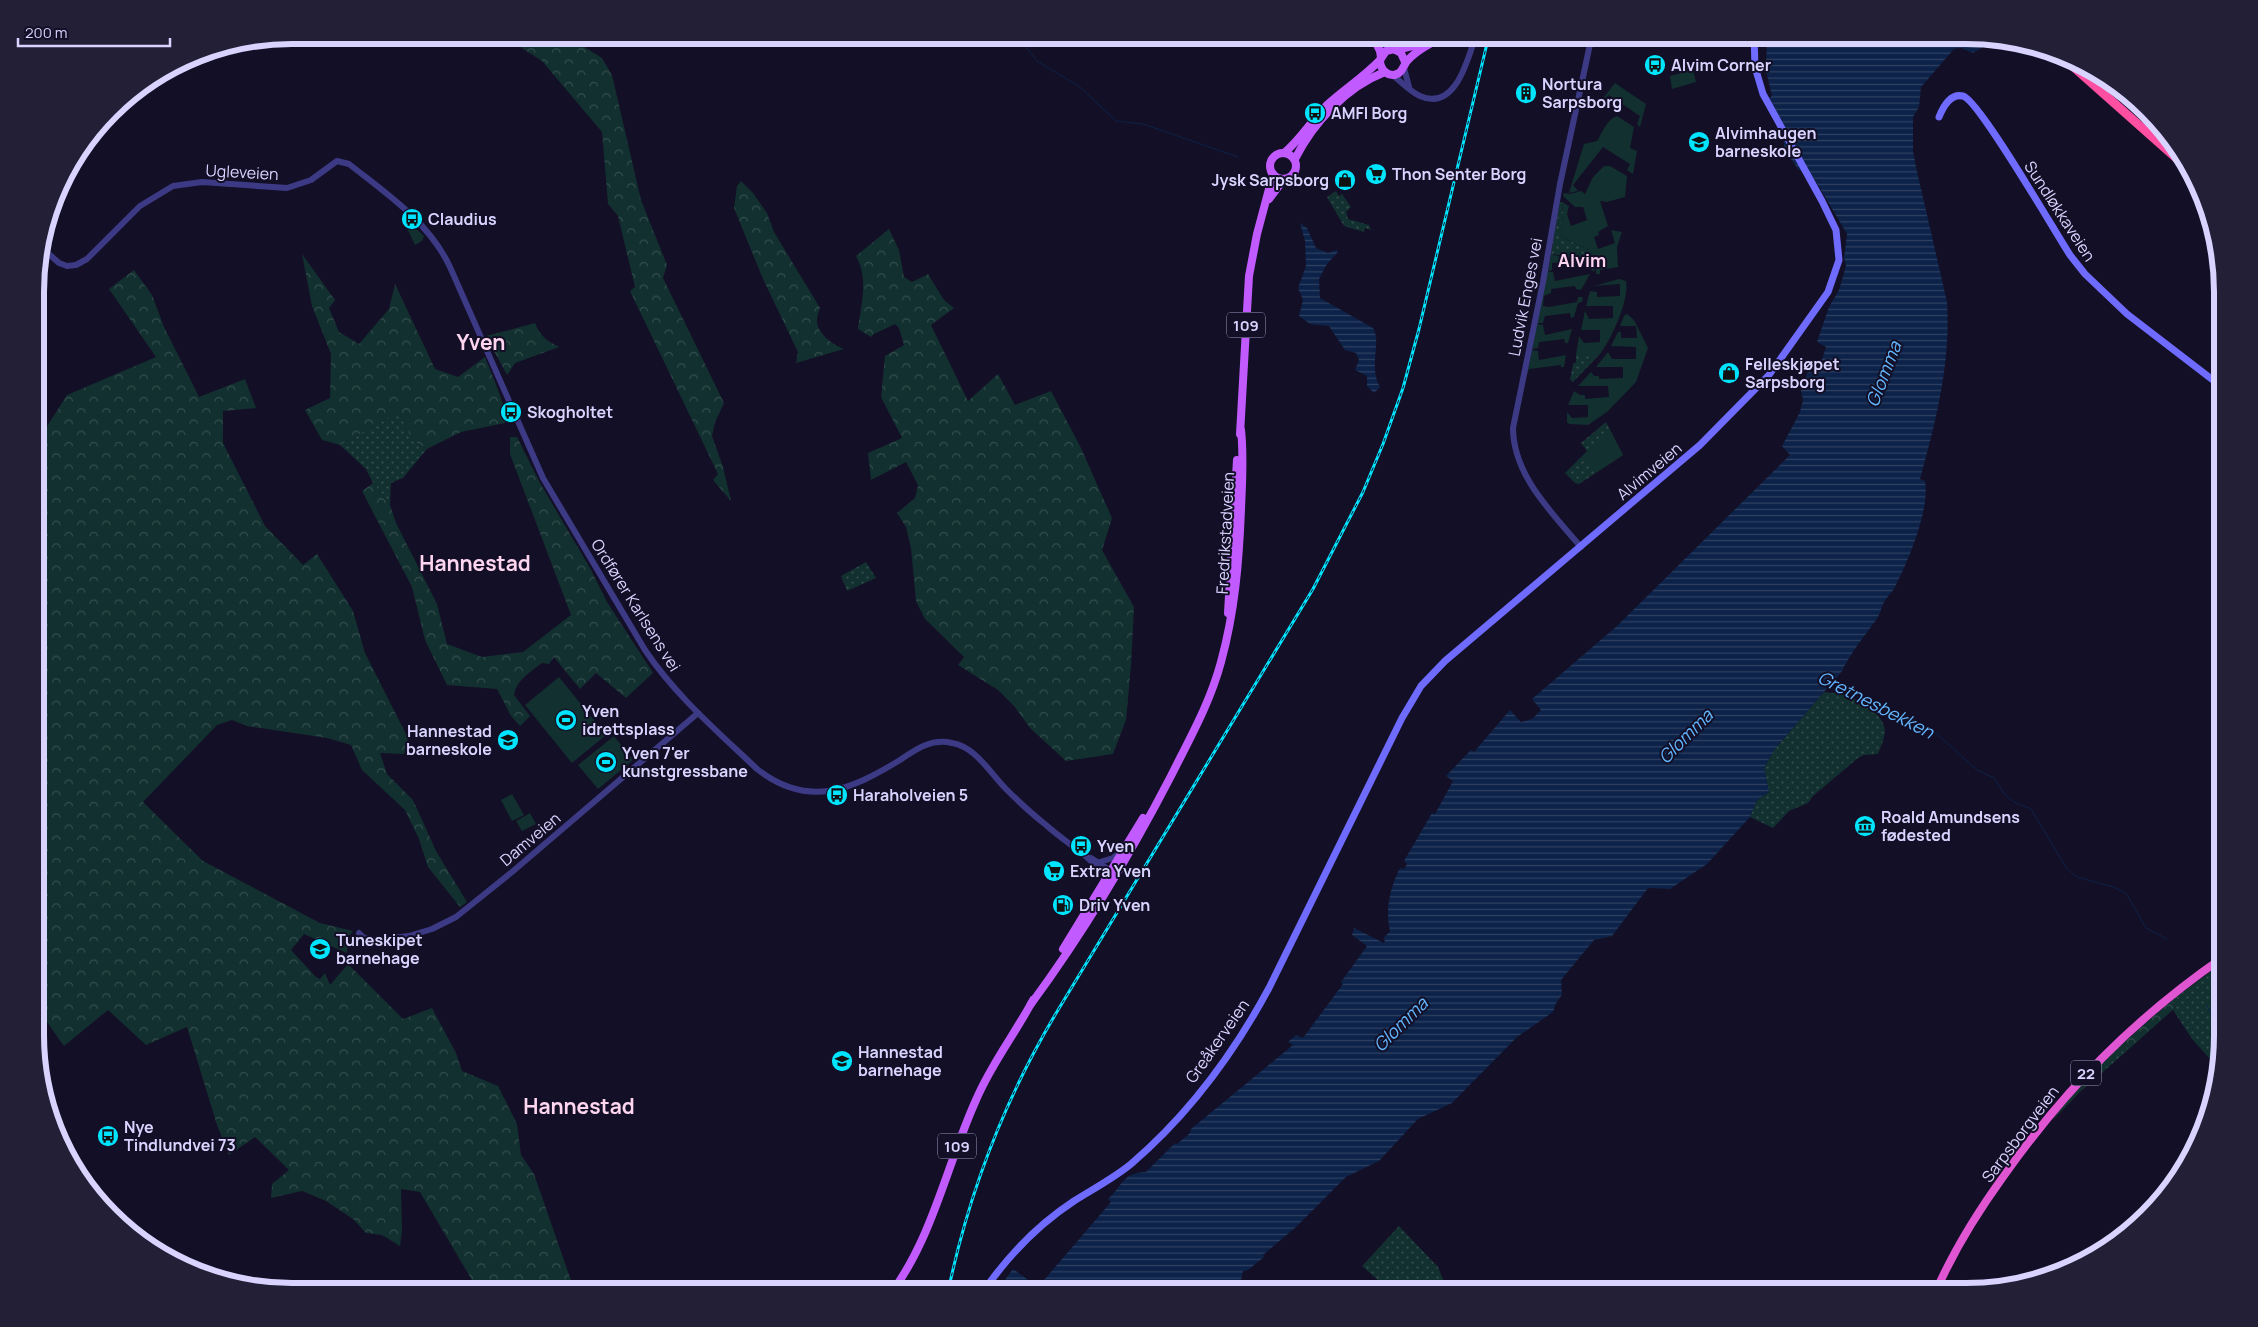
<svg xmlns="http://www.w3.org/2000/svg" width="2258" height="1327" viewBox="0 0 2258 1327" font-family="Manrope,sans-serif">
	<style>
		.grass { fill: url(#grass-dots) }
		.forest { fill: url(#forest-crowns) }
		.garden { fill: #12302f }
		.water { fill: url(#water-rules) }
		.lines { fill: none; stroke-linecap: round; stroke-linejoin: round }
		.stream { stroke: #0c2248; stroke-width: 1 }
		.tertiary { stroke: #3d3a85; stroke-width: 6 }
		.secondary { stroke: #6f6bff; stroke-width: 7 }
		.primary { stroke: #c25bff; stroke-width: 8 }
		.trunk { stroke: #e055d1; stroke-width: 8 }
		.motorway { stroke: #ff4fa3; stroke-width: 9 }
		.rail-casing { stroke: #00e5ff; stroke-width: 3 }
		.rail { stroke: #130f26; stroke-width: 1; stroke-dasharray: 4; stroke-linecap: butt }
		.labels { text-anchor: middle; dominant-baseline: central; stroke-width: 4; stroke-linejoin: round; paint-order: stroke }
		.shield { fill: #130f26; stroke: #9e99be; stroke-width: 1 }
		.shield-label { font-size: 15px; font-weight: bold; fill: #d9d4ff }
		.poi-label { font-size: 16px; font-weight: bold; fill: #d9d4ff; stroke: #130f26; text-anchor: start }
		.street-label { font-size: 16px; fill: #d9d4ff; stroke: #130f26 }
		.neighbourhood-label { font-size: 18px; font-weight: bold; fill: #ffd6f0; stroke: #130f26 }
		.water-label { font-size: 18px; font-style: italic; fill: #62b6ff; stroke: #130f26 }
		.district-label { font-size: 21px; font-weight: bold; fill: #ffd6f0; stroke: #130f26 }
		.rim { fill: none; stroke: #d9d4ff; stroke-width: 6 }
	</style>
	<defs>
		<pattern id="grass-dots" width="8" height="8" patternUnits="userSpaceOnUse" patternTransform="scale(1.25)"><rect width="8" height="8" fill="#12302f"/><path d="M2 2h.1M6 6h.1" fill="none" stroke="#344d4e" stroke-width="1.8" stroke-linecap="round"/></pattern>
		<pattern id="forest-crowns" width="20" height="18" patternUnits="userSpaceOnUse" patternTransform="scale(1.25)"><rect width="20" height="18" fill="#12302f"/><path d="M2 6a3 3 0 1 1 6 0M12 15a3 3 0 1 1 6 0" fill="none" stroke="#344d4e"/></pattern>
		<pattern id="water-rules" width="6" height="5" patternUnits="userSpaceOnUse" patternTransform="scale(1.25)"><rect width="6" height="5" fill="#0c2248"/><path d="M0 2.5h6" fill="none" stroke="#2f4163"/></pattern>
	</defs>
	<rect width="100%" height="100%" fill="#130f26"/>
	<!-- grass -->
	<g class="grass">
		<polygon points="1336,191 1339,196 1342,194 1351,207 1346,212 1348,219 1369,225 1371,230 1365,228 1364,232 1344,226 1327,197"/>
		<path d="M1560 202H1562L1563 215 1561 237 1590 250 1596 265 1594 272C1586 262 1565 255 1551 254Z"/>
		<polygon points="1576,354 1600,354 1573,382 1570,380 1573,364 1576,362"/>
		<polygon points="399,411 412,440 427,449 403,478 391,483 390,505 373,483 366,469 340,445"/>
		<polygon points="1606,422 1623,455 1579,484 1575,483 1565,473 1587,451 1581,443"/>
		<polygon points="866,562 876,578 847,591 841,576"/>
		<path d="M1824 692 1844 694 1875 707C1876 715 1882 719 1884 726 1887 734 1881 746 1878 754L1864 755 1858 758 1813 796 1808 803 1789 811 1773 828 1750 817 1757 800 1769 792 1764 768 1774 750Z"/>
		<polygon points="2222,963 2222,971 2212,979 2211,985 2222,997 2222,1052 2219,1069 2192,1039 2173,1010 2176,1007 2171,1001"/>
		<polygon points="2123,1043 2129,1049 2081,1091 2052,1121 2076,1088"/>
		<polygon points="1399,1226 1438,1267 1448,1292 1376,1292 1381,1287 1379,1281 1362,1266"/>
	</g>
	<!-- forest -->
	<g class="forest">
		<polygon points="408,35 565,35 602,58 612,75 615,88 641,200 667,265 663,278 724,403 715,422 712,436 723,467 731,501 713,480 718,474 630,291 635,287 618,216 608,204 602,132 542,61 514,43 495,40 452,40 415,47"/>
		<path d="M741 181 753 193 767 213 774 232 820 308C819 311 817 316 817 320 816 333 833 345 844 349L796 363 798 352 763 279 734 208 737 186Z"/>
		<path d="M889 229 899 250 904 277 912 282 928 274 944 300 954 308 931 325 968 401 998 374 1015 405 1051 391 1080 446 1112 518 1102 550 1134 607 1131 665 1126 720 1113 754 1066 761 1030 728 1014 706 998 690 958 665 964 657 925 619 916 601 911 548 906 527 897 513 915 498 918 485 906 462 871 480 868 453 902 438 881 397 885 356 904 345 899 328 895 324 874 334 871 337 858 329C861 304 869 279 856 256Z"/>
		<path d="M302 254 335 300 329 308 339 332 359 344 389 309 395 284 435 369 458 377 485 357C490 371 509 411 505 423L461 432 427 449 412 440 399 412 340 445 322 440 305 410 330 398 331 354 312 306Z"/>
		<polygon points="134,270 152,295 164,327 199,397 245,379 256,408 223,411 223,443 265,526 303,565 317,554 353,611 365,653 408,738 404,754 380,753 387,774 413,800 436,851 467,902 460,907 428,867 419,839 405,810 362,770 351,745 327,738 247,726 232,720 217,725 143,802 203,861 320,923 353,931 348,937 347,953 304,934 291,950 316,977 320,979 325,973 330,985 348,964 403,1019 432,1008 456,1053 462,1071 498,1086 517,1124 521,1155 534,1174 575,1292 479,1292 420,1192 401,1189 402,1230 400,1246 382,1235 366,1233 353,1219 326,1201 302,1191 271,1198 272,1184 289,1170 255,1137 229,1155 217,1125 187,1027 146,1045 108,1010 64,1046 37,1008 37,442 67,395 156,357 109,289"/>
		<path d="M535 323C540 336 547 341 559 347L515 363 507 375 486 336Z"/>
		<path d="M510 437H517L540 483 590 568 607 602 653 673 626 698 596 673 580 689 554 657 549 664 542 663C531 671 516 681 514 695L530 716 520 726 511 716 497 689 447 685 425 640 412 587 362 491 373 483 390 505 396 523 437 604 447 644 482 657 523 652 571 615 510 454Z"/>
		<polygon points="2171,1001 2176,1007 2129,1049 2123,1043"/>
	</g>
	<!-- garden -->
	<g class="garden">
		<polygon points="1693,70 1696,82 1672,89 1670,76"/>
		<polygon points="1615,83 1646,104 1640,127 1637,124 1640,116 1609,95 1605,98 1604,97"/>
		<path d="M1617 116 1634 127 1630 148 1637 151 1633 174 1627 170 1630 164 1603 147 1573 185 1578 191 1569 193 1584 144 1597 141C1603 132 1606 120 1617 116Z"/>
		<polygon points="1604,166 1610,166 1627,176 1625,197 1607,202 1600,201 1608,226 1598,232 1599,235 1594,237 1598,249 1615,243 1611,230 1622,232 1617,247 1618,267 1600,270 1600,274 1596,274 1596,265 1590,250 1561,237 1563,215 1562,202 1569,206 1567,214 1571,226 1587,220 1583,207 1575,207 1563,196 1564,193 1570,194 1581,191 1585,194 1593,177"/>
		<polygon points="409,222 424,236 422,241 415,245 405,224"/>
		<polygon points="1551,254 1575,261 1552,263 1552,270 1548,272"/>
		<polygon points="1547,272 1553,272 1555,281 1590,274 1581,290 1576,289 1575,286 1551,289 1551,293 1544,296 1543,306 1549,307 1577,302 1578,297 1583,297 1582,302 1578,303 1574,317 1571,318 1570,313 1545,316 1543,323 1537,323"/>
		<path d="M1619 279 1626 281C1630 299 1611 340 1600 354H1576L1579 336 1584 343 1600 342V330H1581L1585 311 1589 319 1613 318V306H1586L1590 291 1597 292V297L1620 296V284L1594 286Z"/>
		<polygon points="1627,314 1634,320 1648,348 1636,382 1607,412 1588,425 1569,424 1567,422 1567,412 1572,418 1588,417 1588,405 1568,405 1574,391 1580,395 1585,395 1585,399 1609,397 1608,386 1578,386 1591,372 1594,376 1599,376 1599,379 1623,378 1623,367 1596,367 1608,352 1612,359 1636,359 1636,347 1611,346 1618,332 1621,332 1621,338 1637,338 1636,326 1620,326 1624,316"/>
		<polygon points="1537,324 1543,325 1545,335 1572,329 1568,343 1565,343 1564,339 1539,342 1538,348 1532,349"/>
		<polygon points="1532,350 1538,351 1539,360 1566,355 1564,367 1561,367 1561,365 1529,369 1527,375"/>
		<polygon points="1610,430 1623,455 1597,472 1584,455"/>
		<polygon points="559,677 606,735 572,763 525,705"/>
		<polygon points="614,736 633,760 598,789 578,765"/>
		<polygon points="512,794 524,815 512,821 501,800"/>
		<polygon points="530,813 536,824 522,831 516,821"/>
	</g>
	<!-- water -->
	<g class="water">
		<path d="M1767 35H1967L1997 39 1973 53 1961 48 1954 49 1921 87 1919 107 1913 117V151L1916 167 1947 302C1951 362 1936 421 1920 479L1925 481C1930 510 1908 561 1895 587 1892 592 1887 597 1884 602 1881 608 1880 615 1876 620 1864 637 1851 652 1842 671L1774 750 1764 768 1769 792 1757 800 1750 817 1707 864 1670 889 1648 888 1612 936 1594 940 1561 980 1562 995 1556 1003 1553 1012 1517 1037 1452 1103 1418 1119 1379 1161 1346 1177 1296 1227 1263 1255 1264 1257 1248 1270 1243 1271 1240 1284 1231 1292H996L1013 1269 1038 1287 1111 1202 1108 1199C1123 1186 1121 1173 1146 1172L1175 1143 1177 1144 1190 1133 1191 1129 1293 1045 1288 1042 1296 1035 1303 1038 1343 984 1341 982 1367 946 1352 935 1354 928 1384 943 1385 940 1383 939 1390 931C1385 909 1390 888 1400 868L1404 869 1407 864 1404 861 1432 813 1435 814 1453 781 1446 776 1471 750 1474 752 1510 710 1521 722 1532 719 1541 710 1532 699 1617 626 1790 455 1782 446 1800 412 1803 400 1801 391 1808 371 1817 375 1826 347 1817 342 1829 307 1839 290 1846 266 1844 258 1847 234 1815 180 1798 169 1784 149V125L1769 98 1772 96 1766 70Z"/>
		<path d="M1300 223 1307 228 1316 248 1328 253 1337 250 1338 252 1327 264 1319 279 1320 298 1373 328C1382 341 1368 367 1380 387L1374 393 1367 386V376L1355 370 1359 360 1356 353 1345 350 1329 326 1310 324 1299 316 1303 300 1298 288 1306 266 1305 241Z"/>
	</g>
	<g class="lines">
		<!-- stream -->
		<g class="stream">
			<polyline points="1022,35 1023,43 1037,61 1080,87 1116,121 1143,124 1238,157"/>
			<polyline points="1831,683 1918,727 1936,733 1977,770 1994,778 2006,796 2014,802 2031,809 2067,869 2077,877 2113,887 2126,893 2146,928 2167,939"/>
			<polyline points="2207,1006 2222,1037"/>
		</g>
		<!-- tertiary -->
		<g class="tertiary">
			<polyline points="1404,68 1409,87"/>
			<path d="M1391 74C1401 81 1409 91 1420 96 1456 112 1468 58 1476 35"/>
			<path d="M41 247 59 263 67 266 76 265 87 259 140 206 173 186 202 182 287 188 311 180 337 161 349 164C387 194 429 222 450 267L543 478 645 650C675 695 717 731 757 769 808 809 851 790 900 760 916 749 932 738 952 743 976 747 990 773 1006 789 1019 802 1032 814 1046 825 1057 835 1070 844 1082 853 1091 860 1101 873 1113 875"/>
			<path d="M1581 547C1552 513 1513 475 1513 428L1543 282 1560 184 1592 35"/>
			<polyline points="1091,858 1114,873"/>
			<polyline points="1100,862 1113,858 1121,852"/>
			<polyline points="359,933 364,938 374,940 409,936 432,929 456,917 512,872 698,713"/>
		</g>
		<!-- secondary -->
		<g class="secondary">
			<path d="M1939 117C1943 107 1950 93 1963 96 1979 100 2055 232 2070 255L2085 274 2127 314 2222 387"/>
			<path d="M983 1292C1007 1257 1039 1224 1074 1201 1093 1189 1114 1178 1131 1164 1187 1116 1234 1053 1269 988L1402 718 1421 686 1445 661 1700 445 1769 375 1828 292 1839 260 1836 230 1822 201 1763 94 1755 67 1754 35"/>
		</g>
		<!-- primary -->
		<g class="primary">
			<polyline points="1372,35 1380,51 1381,57"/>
			<polyline points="1380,35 1394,49"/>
			<polyline points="1396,50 1429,42"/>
			<path d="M1405 62 1401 53 1394 49 1386 51 1380 60C1380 70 1389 79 1399 73 1404 69 1404 64 1408 60 1419 48 1434 41 1449 35"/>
			<circle cx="1283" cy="166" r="13"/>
			<path d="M1284 153C1300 140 1311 121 1326 106 1343 90 1364 77 1380 60"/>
			<path d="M1295 159C1313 123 1346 87 1385 72"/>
			<polyline points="1269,199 1284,179"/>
			<polyline points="1240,434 1249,276 1257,234 1273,174"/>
			<polyline points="1228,613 1237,460"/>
			<polyline points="1063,949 1143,818"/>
			<path d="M1031 1004C1084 932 1130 855 1171 776 1190 738 1210 703 1221 662 1235 611 1239 561 1241 509 1242 483 1244 456 1241 430"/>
			<path d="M892 1292C934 1234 947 1164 976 1100 991 1064 1015 1034 1033 1000"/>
		</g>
		<!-- trunk -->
		<path class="trunk" d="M1936 1291C1954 1250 1977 1213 2003 1177 2065 1089 2134 1019 2222 958"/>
		<!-- motorway -->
		<g class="motorway">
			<polyline points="2060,55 2193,173"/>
			<polyline points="2090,67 2169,138"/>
		</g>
		<!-- rail casing -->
		<g class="rail-casing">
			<path id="rail" d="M948 1292C969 1191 1005 1098 1058 1010L1313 589 1363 492 1383 444 1403 388 1419 329 1489 35"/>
		</g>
		<!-- rail -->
		<use href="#rail" class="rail"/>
	</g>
	<!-- icons -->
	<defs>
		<g id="bus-disc" transform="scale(1.125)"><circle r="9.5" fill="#00e5ff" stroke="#130f26"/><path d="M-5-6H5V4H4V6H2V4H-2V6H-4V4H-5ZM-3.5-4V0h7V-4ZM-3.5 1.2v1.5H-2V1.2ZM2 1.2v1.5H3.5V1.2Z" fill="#111"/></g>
		<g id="building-disc" transform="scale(1.125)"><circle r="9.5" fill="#00e5ff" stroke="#130f26"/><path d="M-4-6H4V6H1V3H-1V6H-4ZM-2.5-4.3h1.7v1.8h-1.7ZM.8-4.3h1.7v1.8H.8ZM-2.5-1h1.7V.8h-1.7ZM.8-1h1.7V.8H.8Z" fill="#111"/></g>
		<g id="school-disc" transform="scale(1.125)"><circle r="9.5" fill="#00e5ff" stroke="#130f26"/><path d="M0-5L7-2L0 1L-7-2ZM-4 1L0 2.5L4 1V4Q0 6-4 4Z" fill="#111"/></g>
		<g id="supermarket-disc" transform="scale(1.125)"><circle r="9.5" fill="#00e5ff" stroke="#130f26"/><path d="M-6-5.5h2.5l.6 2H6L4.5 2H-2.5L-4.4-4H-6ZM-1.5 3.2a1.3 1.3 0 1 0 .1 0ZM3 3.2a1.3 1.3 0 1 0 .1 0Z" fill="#111"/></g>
		<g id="shop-disc" transform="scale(1.125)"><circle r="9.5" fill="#00e5ff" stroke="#130f26"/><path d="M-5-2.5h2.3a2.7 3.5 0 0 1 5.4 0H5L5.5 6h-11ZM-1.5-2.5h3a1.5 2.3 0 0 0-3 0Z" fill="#111"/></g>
		<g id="stadium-disc" transform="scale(1.125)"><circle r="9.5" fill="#00e5ff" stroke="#130f26"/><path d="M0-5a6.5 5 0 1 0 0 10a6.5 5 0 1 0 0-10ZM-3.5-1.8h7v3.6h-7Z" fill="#111"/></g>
		<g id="museum-disc" transform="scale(1.125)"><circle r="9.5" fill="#00e5ff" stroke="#130f26"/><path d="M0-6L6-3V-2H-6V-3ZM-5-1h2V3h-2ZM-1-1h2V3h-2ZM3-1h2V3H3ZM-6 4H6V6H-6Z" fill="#111"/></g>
		<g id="fuel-disc" transform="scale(1.125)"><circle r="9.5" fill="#00e5ff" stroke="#130f26"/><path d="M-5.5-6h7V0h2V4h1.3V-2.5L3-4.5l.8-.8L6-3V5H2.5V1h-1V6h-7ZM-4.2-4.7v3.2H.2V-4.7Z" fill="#111"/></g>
	</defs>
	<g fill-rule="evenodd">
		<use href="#bus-disc" x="1655" y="65"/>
		<use href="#building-disc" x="1526" y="93"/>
		<use href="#bus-disc" x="1315" y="113"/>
		<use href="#school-disc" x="1699" y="142"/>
		<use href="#supermarket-disc" x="1376" y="174"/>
		<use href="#shop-disc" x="1345" y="180"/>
		<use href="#bus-disc" x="412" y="219"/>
		<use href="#shop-disc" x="1729" y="373"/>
		<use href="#bus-disc" x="511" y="412"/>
		<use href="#stadium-disc" x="566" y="720"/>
		<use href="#school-disc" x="508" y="740"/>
		<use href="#stadium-disc" x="606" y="762"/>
		<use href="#bus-disc" x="837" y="795"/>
		<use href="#museum-disc" x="1865" y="826"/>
		<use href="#bus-disc" x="1081" y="846"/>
		<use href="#supermarket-disc" x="1054" y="871"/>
		<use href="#fuel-disc" x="1063" y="905"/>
		<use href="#school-disc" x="320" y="949"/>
		<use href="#school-disc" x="842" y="1061"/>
		<use href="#bus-disc" x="108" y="1136"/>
	</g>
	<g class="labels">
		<!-- shield labels -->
		<g class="shield">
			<rect x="1227" y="312.5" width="38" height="25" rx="4"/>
			<rect x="2071" y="1060.5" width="30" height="25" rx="4"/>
			<rect x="938" y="1133.5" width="38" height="25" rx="4"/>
		</g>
		<g class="shield-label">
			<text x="1246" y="325">109</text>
			<text x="2086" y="1073">22</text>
			<text x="957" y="1146">109</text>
		</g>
		<!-- poi labels -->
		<g class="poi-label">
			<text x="1671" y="65">Alvim Corner</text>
			<text x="1542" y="84">Nortura<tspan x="1542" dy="18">Sarpsborg</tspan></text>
			<text x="1331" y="113">AMFI Borg</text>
			<text x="1715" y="133">Alvimhaugen<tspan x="1715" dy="18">barneskole</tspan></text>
			<text x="1392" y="174">Thon Senter Borg</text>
			<text x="1329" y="180" text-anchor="end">Jysk Sarpsborg</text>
			<text x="428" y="219">Claudius</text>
			<text x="1745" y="364">Felleskjøpet<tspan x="1745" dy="18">Sarpsborg</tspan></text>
			<text x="527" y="412">Skogholtet</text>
			<text x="582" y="711">Yven<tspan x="582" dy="18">idrettsplass</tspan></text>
			<text x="492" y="731" text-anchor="end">Hannestad<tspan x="492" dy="18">barneskole</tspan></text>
			<text x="622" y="753">Yven 7'er<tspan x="622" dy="18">kunstgressbane</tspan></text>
			<text x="853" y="795">Haraholveien 5</text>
			<text x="1881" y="817">Roald Amundsens<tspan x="1881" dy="18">fødested</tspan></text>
			<text x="1097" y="846">Yven</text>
			<text x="1070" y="871">Extra Yven</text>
			<text x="1079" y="905">Driv Yven</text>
			<text x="336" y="940">Tuneskipet<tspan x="336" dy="18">barnehage</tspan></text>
			<text x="858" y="1052">Hannestad<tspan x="858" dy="18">barnehage</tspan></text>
			<text x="124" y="1127">Nye<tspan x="124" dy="18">Tindlundvei 73</tspan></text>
		</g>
		<!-- street labels -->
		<g class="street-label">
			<text transform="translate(242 172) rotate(3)">Ugleveien</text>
			<text transform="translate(2060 211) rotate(57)">Sundløkkaveien</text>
			<text transform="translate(1525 297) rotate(-79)">Ludvik Enges vei</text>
			<text transform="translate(1649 471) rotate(-40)">Alvimveien</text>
			<text transform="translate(1225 533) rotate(-87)">Fredrikstadveien</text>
			<text transform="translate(636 605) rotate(58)">Ordfører Karlsens vei</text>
			<text transform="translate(530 839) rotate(-40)">Damveien</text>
			<text transform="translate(1217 1041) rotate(-55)">Greåkerveien</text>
			<text transform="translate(2020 1134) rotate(-53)">Sarpsborgveien</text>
		</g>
		<!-- neighbourhood labels -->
		<g class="neighbourhood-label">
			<text x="1582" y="260">Alvim</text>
		</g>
		<!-- water labels -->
		<g class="water-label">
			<text transform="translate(1883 374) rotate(-69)">Glomma</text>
			<text transform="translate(1876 704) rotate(27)">Gretnesbekken</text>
			<text transform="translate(1685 736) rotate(-45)">Glomma</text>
			<text transform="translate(1400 1024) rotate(-45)">Glomma</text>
		</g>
		<!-- district labels -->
		<g class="district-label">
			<text x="481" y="342">Yven</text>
			<text x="475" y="563">Hannestad</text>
			<text x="579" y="1106">Hannestad</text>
		</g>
	</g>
	<!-- crop -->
	<path d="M0 0H2258V1327H0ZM292 44H1966A248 248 0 0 1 2214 292V1035A248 248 0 0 1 1966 1283H292A248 248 0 0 1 44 1035V292A248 248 0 0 1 292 44Z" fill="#231f37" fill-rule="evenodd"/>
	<path class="rim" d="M292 44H1966A248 248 0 0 1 2214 292V1035A248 248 0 0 1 1966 1283H292A248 248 0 0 1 44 1035V292A248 248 0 0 1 292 44Z"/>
	<!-- scale -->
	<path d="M18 38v8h152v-8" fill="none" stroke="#d9d4ff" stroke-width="2.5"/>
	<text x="25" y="38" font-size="15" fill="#d9d4ff" stroke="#130f26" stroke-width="4" paint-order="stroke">200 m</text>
</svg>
